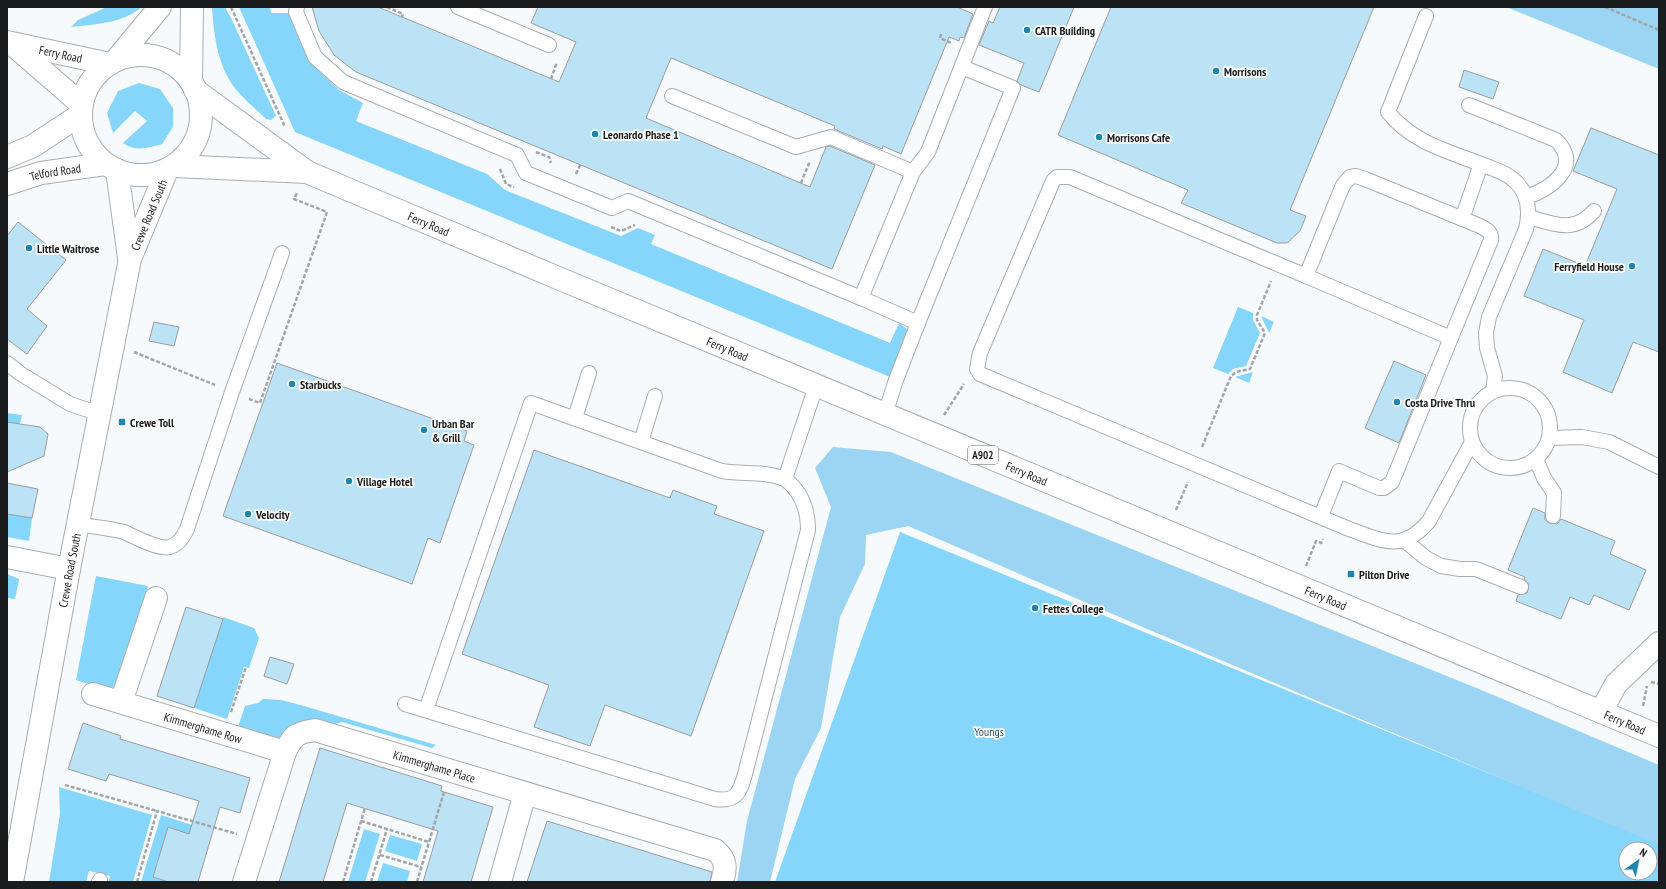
<svg xmlns="http://www.w3.org/2000/svg" width="1666" height="889" viewBox="0 0 1666 889" font-family="'PT Sans Narrow',sans-serif">
	<style>
		.green { fill: #86d5fb; fill-rule: evenodd }
		.forest { fill: #9bd5f3 }
		.building { fill: #bce2f6; stroke: #9a9d9f }
		.lines { fill: none; stroke-linecap: round; stroke-linejoin: round }
		.lane-casing { stroke: #aaadb0; stroke-width: 16 }
		.street-casing { stroke: #aaadb0; stroke-width: 24 }
		.secondary-casing { stroke: #aaadb0; stroke-width: 24 }
		.primary-casing { stroke: #aaadb0; stroke-width: 24 }
		.path { stroke: #a3a6a9; stroke-width: 2.5; stroke-dasharray: 4 2; stroke-linecap: butt }
		.lane { stroke: #fff; stroke-width: 14 }
		.street { stroke: #fff; stroke-width: 22 }
		.secondary { stroke: #fff; stroke-width: 22 }
		.primary { stroke: #fff; stroke-width: 22 }
		.poi-dot { fill: #1f86af; stroke: #fff; stroke-width: 1.5 }
		.labels { text-anchor: middle; dominant-baseline: central; stroke-width: 3.5; stroke-linejoin: round; paint-order: stroke }
		.shield { fill: #fff; stroke: #5f6061; stroke-width: 1 }
		.shield-label { font-size: 11px; font-weight: bold; fill: #1b1c1d }
		.poi-label { font-size: 12px; font-weight: bold; fill: #1b1c1d; stroke: #fff; text-anchor: start }
		.street-label { font-size: 12px; fill: #1b1c1d; stroke: #fff }
		.park-label { font-size: 12px; fill: #2a576c; stroke: #fff }
	</style>
	<rect width="100%" height="100%" fill="#f6fafd"/>
	<!-- green -->
	<g class="green">
		<path d="M107 7H142C121 24 96 24 71 27L78 20Z"/>
		<path d="M212 7H225L232 20 276 116 271 120 266 119C257 110 247 102 239 93 218 70 214 37 212 7Z"/>
		<polygon points="239,7 270,7 271,13 291,13 309,61 339,90 363,103 356,121 487,174 505,190 621,236 638,228 655,235 651,244 890,343 899,323 907,329 907,333 890,377 295,132"/>
		<path d="M139 83 160 89 173 108V127L162 144C148 148 135 152 123 143L147 121 135 111 113 133 107 113 118 91Z"/>
		<polygon points="1238,307 1253,313 1253,320 1260,333 1246,366 1233,369 1228,374 1213,368"/>
		<polygon points="1261,316 1274,322 1269,333"/>
		<polygon points="1253,372 1249,383 1235,377"/>
		<polygon points="7,413 22,415 20,424 7,422"/>
		<polygon points="7,514 32,518 29,541 7,537"/>
		<path d="M900 532 1659 843V882H775ZM1626 849H1650V873H1626Z"/>
		<polygon points="7,574 19,579 15,599 7,598"/>
		<path d="M96 576 148 586 119 679C116 686 112 689 104 689L76 680Z"/>
		<polygon points="223,617 254,628 259,638 249,668 244,667 227,719 194,708"/>
		<polygon points="263,699 281,700 304,706 436,745 432,748 342,722 278,741 237,730 245,706 258,703"/>
		<polygon points="59,787 152,815 133,882 109,882 110,876 89,871 86,882 49,882 60,814"/>
		<polygon points="161,815 192,825 189,834 168,827 162,846 204,859 158,859 153,877 169,882 141,882"/>
		<polygon points="364,829 380,834 365,882 348,882"/>
		<polygon points="390,835 422,844 417,861 385,851"/>
		<polygon points="383,863 410,871 407,882 377,882"/>
	</g>
	<!-- forest -->
	<g class="forest">
		<polygon points="1506,7 1659,7 1659,69"/>
		<polygon points="833,447 891,452 1479,689 1659,765 1659,845 1166,637 908,526 866,535 865,564 840,617 821,728 795,779 770,882 737,882 747,821 831,507 815,468"/>
	</g>
	<!-- building -->
	<g class="building">
		<polygon points="312,7 378,7 559,82 576,42 531,23 538,7 957,7 973,14 964,38 960,37 959,41 949,37 901,154 883,146 882,149 834,129 835,126 671,58 646,118 810,187 826,147 830,146 875,165 832,269 356,72 334,55 319,31"/>
		<polygon points="1000,7 1074,7 1039,92 1021,85 1017,81 1024,63 979,45 989,21 993,23"/>
		<polygon points="1111,7 1374,7 1290,210 1306,216 1300,231 1287,243 1277,243 1181,203 1188,190 1058,135"/>
		<polygon points="1464,70 1499,82 1493,99 1459,87"/>
		<polygon points="1591,128 1659,155 1659,352 1633,342 1612,393 1563,372 1584,320 1524,296 1543,249 1585,266 1617,189 1573,171"/>
		<polygon points="18,222 66,260 27,309 47,326 27,354 7,339 7,236"/>
		<polygon points="154,322 179,327 174,346 149,341"/>
		<polygon points="1394,361 1426,375 1399,443 1365,428"/>
		<polygon points="277,363 467,431 464,441 474,445 440,543 428,538 412,584 223,516"/>
		<polygon points="7,422 40,427 48,434 44,456 7,472"/>
		<polygon points="534,450 670,498 673,490 697,499 717,506 714,514 764,531 691,736 605,705 590,746 534,727 549,685 462,654"/>
		<polygon points="7,483 38,489 32,518 7,514"/>
		<polygon points="1533,508 1545,513 1545,520 1549,523 1557,524 1561,519 1615,541 1610,554 1646,570 1629,610 1594,595 1589,605 1570,597 1561,619 1516,601 1518,595 1527,593 1529,585 1524,579 1525,577 1508,570"/>
		<polygon points="186,607 223,619 194,708 157,696"/>
		<polygon points="270,657 294,664 287,684 264,676"/>
		<polygon points="83,723 121,736 120,739 250,778 240,813 220,807 198,882 169,882 153,877 168,827 189,834 199,801 109,774 106,781 68,769"/>
		<polygon points="320,748 442,786 441,791 493,807 471,882 423,882 438,831 347,803 323,882 279,882"/>
		<polygon points="547,821 712,872 710,882 527,882"/>
	</g>
	<g class="lines">
		<!-- lane casing -->
		<g class="lane-casing">
			<g id="lane">
				<polyline points="297,7 296,12 315,57 343,82 517,155 526,173 612,208 628,201 861,298 913,172 928,152 985,7"/>
				<polyline points="458,7 549,45"/>
				<path d="M1426 16 1388 112C1412 143 1451 152 1486 166 1496 170 1507 173 1515 181 1529 194 1530 212 1526 229L1489 317 1486 333 1487 348 1495 376 1493 391"/>
				<polyline points="672,96 796,147 831,137 913,172"/>
				<path d="M1469 105 1556 140C1583 166 1551 189 1526 197"/>
				<path d="M1529 217C1554 224 1574 234 1594 211"/>
				<polyline points="1462,219 1481,164"/>
				<polyline points="1306,276 1451,338"/>
				<polyline points="861,298 918,323 1013,88 962,67"/>
				<polyline points="7,363 21,374 70,404 100,414"/>
				<circle cx="1510" cy="428" r="40"/>
				<polyline points="885,414 896,380 918,323"/>
				<polyline points="575,418 589,373"/>
				<polyline points="1549,438 1582,437 1609,442 1659,467"/>
				<polyline points="641,442 655,396"/>
				<polyline points="1536,459 1544,478 1554,493 1553,516"/>
				<path d="M1321 516 1339 471 1379 488H1384L1392 482 1491 240C1492 232 1486 229 1480 226L1365 179 1356 176 1350 177 1343 185 1306 276 1070 177H1057L1053 181 980 353 977 369 980 374 1349 529C1383 541 1402 553 1429 521L1472 442"/>
				<path d="M78 524C92 527 110 528 124 532 135 537 159 550 170 547 179 544 183 537 187 529L232 392 282 253"/>
				<polyline points="1405,541 1426,558 1441,566 1460,569 1476,569 1521,587"/>
				<path d="M405 704 715 799C737 802 740 792 745 774L808 530C808 509 802 492 785 479L816 386"/>
				<path d="M426 710 531 403 722 471C745 475 762 470 785 479"/>
				<polyline points="99,882 100,880"/>
			</g>
		</g>
		<!-- street casing -->
		<g class="street-casing">
			<g id="street">
				<polyline points="7,557 69,569"/>
				<path id="s1" d="M93 694 285 752"/>
				<polyline points="121,702 156,598"/>
				<path id="s2" d="M244 882 285 752C293 735 296 733 315 730L715 850C727 860 726 868 722 882"/>
				<polyline points="500,882 525,793"/>
			</g>
		</g>
		<!-- secondary casing -->
		<g class="secondary-casing">
			<g id="secondary">
				<path id="s3" d="M7 42 110 64"/>
				<polyline points="12,44 81,104"/>
				<polyline points="116,60 160,7"/>
				<polyline points="191,82 192,7"/>
				<polyline points="117,170 129,258"/>
				<polyline points="1601,712 1616,684 1659,643"/>
				<path id="s4" d="M12 882 69 569 130 259 167 170"/>
			</g>
		</g>
		<!-- primary casing -->
		<g class="primary-casing">
			<g id="primary">
				<circle cx="141" cy="115" r="60"/>
				<path id="s5" d="M195 90 307 172 558 278 1659 736"/>
				<polyline points="7,157 33,146 80,115"/>
				<polyline points="174,166 307,172"/>
				<path id="s6" d="M7 184 41 173 105 164"/>
			</g>
		</g>
		<!-- path -->
		<g class="path">
			<polyline points="231,7 285,127"/>
			<polyline points="387,7 403,14 402,17"/>
			<polyline points="1605,7 1659,30"/>
			<polyline points="941,34 940,38 951,43"/>
			<polyline points="551,79 557,62"/>
			<polyline points="536,152 549,157 551,163"/>
			<polyline points="500,169 506,184 514,187"/>
			<polyline points="576,174 580,165"/>
			<polyline points="801,183 810,161"/>
			<polyline points="611,227 621,231 635,225"/>
			<polyline points="134,352 215,385"/>
			<polyline points="249,399 260,403 327,212 294,199 297,193"/>
			<polyline points="944,415 964,384"/>
			<polyline points="1202,447 1231,376 1236,372 1250,369 1265,333 1257,320 1257,315 1271,281"/>
			<polyline points="1176,510 1188,482"/>
			<polyline points="1306,566 1316,541 1321,543 1323,539"/>
			<polyline points="1651,682 1659,684"/>
			<polyline points="1643,706 1647,686"/>
			<polyline points="231,712 246,667"/>
			<polyline points="65,785 157,811"/>
			<polyline points="361,821 429,842"/>
			<polyline points="380,855 421,867"/>
			<polyline points="137,882 157,811 237,834"/>
			<polyline points="343,882 365,808"/>
			<polyline points="371,882 387,829"/>
			<polyline points="417,882 444,792"/>
		</g>
		<!-- lane -->
		<use href="#lane" class="lane"/>
		<!-- street -->
		<use href="#street" class="street"/>
		<!-- secondary -->
		<use href="#secondary" class="secondary"/>
		<!-- primary -->
		<use href="#primary" class="primary"/>
	</g>
	<!-- markers -->
	<g class="poi-dot">
		<circle cx="1027" cy="30" r="4"/>
		<circle cx="1216" cy="71" r="4"/>
		<circle cx="595" cy="134" r="4"/>
		<circle cx="1099" cy="137" r="4"/>
		<circle cx="29" cy="248" r="4"/>
		<circle cx="1632" cy="266" r="4"/>
		<circle cx="292" cy="384" r="4"/>
		<circle cx="1397" cy="402" r="4"/>
		<rect x="118" y="418" width="8" height="8" rx="2"/>
		<circle cx="424" cy="430" r="4"/>
		<circle cx="349" cy="481" r="4"/>
		<circle cx="248" cy="514" r="4"/>
		<rect x="1347" y="570" width="8" height="8" rx="2"/>
		<circle cx="1035" cy="608" r="4"/>
	</g>
	<g class="labels">
		<!-- shield labels -->
		<rect class="shield" x="968" y="446" width="30" height="18" rx="3"/>
		<g class="shield-label">
			<text x="983" y="455">A902</text>
		</g>
		<!-- poi labels -->
		<g class="poi-label">
			<text x="1035" y="30">CATR Building</text>
			<text x="1224" y="71">Morrisons</text>
			<text x="603" y="134">Leonardo Phase 1</text>
			<text x="1107" y="137">Morrisons Cafe</text>
			<text x="37" y="248">Little Waitrose</text>
			<text x="1624" y="266" text-anchor="end">Ferryfield House</text>
			<text x="300" y="384">Starbucks</text>
			<text x="1405" y="402">Costa Drive Thru</text>
			<text x="130" y="422">Crewe Toll</text>
			<text x="432" y="423">Urban Bar<tspan x="432" dy="14">&amp; Grill</tspan></text>
			<text x="357" y="481">Village Hotel</text>
			<text x="256" y="514">Velocity</text>
			<text x="1359" y="574">Pilton Drive</text>
			<text x="1043" y="608">Fettes College</text>
		</g>
		<!-- street labels -->
		<g class="street-label">
			<text stroke="none"><textPath href="#s3" startOffset="55">Ferry Road</textPath></text>
			<text stroke="none"><textPath href="#s6" startOffset="50">Telford Road</textPath></text>
			<text stroke="none"><textPath href="#s4" startOffset="682">Crewe Road South</textPath></text>
			<text stroke="none"><textPath href="#s5" startOffset="271">Ferry Road</textPath></text>
			<text stroke="none"><textPath href="#s5" startOffset="595">Ferry Road</textPath></text>
			<text stroke="none"><textPath href="#s5" startOffset="919">Ferry Road</textPath></text>
			<text stroke="none"><textPath href="#s4" startOffset="317">Crewe Road South</textPath></text>
			<text stroke="none"><textPath href="#s5" startOffset="1243">Ferry Road</textPath></text>
			<text stroke="none"><textPath href="#s5" startOffset="1567">Ferry Road</textPath></text>
			<text stroke="none"><textPath href="#s1" startOffset="115">Kimmerghame Row</textPath></text>
			<text stroke="none"><textPath href="#s2" startOffset="301">Kimmerghame Place</textPath></text>
		</g>
		<!-- park labels -->
		<g class="park-label">
			<text x="989" y="731">Youngs</text>
		</g>
	</g>
	<!-- border -->
	<rect width="1666" height="889" fill="none" stroke="#1b1c1d" stroke-width="16"/>
	<!-- north arrow -->
	<g transform="translate(1638 861) rotate(33)"><circle r="19" fill="#ffffff" stroke="#a4a4a5"/>
	<path d="M0-3L7 15L0 10L-7 15Z" fill="#1f86af"/>
	<text y="-6" font-size="11" font-weight="bold" text-anchor="middle" fill="#1b1c1d">N</text>
	</g>
</svg>
